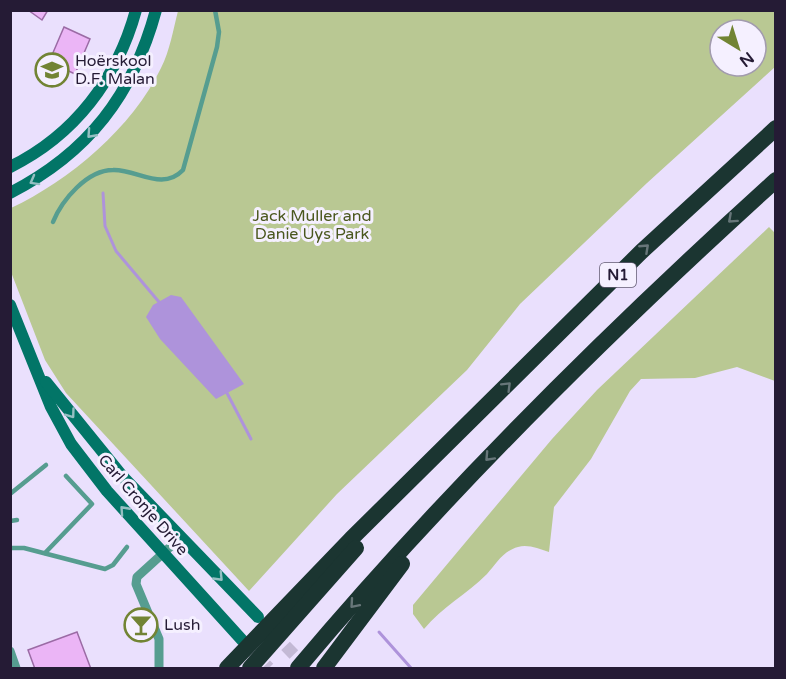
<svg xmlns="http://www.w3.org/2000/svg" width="786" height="679" viewBox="0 0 786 679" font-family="'Varela Round',sans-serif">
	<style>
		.green { fill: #b9c893; fill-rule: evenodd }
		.water { fill: #ae93db }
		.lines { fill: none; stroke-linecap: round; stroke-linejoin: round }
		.stream { stroke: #ae93db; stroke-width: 3 }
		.building { fill: #ebb5f6; stroke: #9b6ba5; stroke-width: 1.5 }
		.secondary-tunnel { stroke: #c3b9d5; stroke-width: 12; stroke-dasharray: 12 6; stroke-linecap: butt }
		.service { stroke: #569d90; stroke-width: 4.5 }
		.minor { stroke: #569d90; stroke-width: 9 }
		.secondary { stroke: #027567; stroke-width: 12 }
		.motorway { stroke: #1b3531; stroke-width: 16 }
		.oneway { stroke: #94bfc2 }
		.oneway2 { stroke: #677679 }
		.labels { text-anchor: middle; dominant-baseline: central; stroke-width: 6; stroke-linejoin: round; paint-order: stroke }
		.shield { fill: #f5f0ff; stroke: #635b72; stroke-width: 1.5 }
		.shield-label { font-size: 15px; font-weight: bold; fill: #251b35 }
		.poi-label { font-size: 16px; fill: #251b35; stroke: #f5f0ff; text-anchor: start }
		.park-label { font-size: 16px; fill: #4a571e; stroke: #f5f0ff }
		.street-label { font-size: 16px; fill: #251b35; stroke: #f5f0ff }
	</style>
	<rect width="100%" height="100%" fill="#eae0fd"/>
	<!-- green -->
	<g class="green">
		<path d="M178 11H775V67L647 183 520 304 467 370 337 494 249 591 66 393 45 360 11 272V208C69 181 133 127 161 68 170 50 173 30 178 11ZM720 30H756V66H720Z"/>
		<path d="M769 227 776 234 775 381 737 367 695 378 641 379 630 391 591 459 554 507 549 552C539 549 528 544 518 547 503 551 496 564 487 574 467 594 442 607 424 629L413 614V605L552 439 597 390Z"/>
	</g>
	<!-- water -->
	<polygon class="water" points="171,295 181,297 244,384 216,399 160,339 146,317 153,305"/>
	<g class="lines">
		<!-- stream -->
		<g class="stream">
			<polyline points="103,193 105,226 116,251 159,302"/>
			<polyline points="227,393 251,439"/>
			<polyline points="379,632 411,668"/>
		</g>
	</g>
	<!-- building -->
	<g class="building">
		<polygon points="28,10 48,10 42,20"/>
		<polygon points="64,27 90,39 75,74 49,62"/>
		<polygon points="77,632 91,669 35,669 28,650"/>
	</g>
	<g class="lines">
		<!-- secondary-tunnel -->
		<g class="secondary-tunnel">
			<polyline points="273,633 307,668"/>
			<polyline points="253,652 269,668"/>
		</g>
		<!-- service -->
		<g class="service">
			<path d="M53 222C62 200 87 170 113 170 137 169 162 192 183 170L217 47 219 32 215 10"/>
			<polyline points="10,494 46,465"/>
			<polyline points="10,521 17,520"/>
			<polyline points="10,548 24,548 105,569 113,565 127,547"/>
			<polyline points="45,553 92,504 66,476"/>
		</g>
		<!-- minor -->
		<g class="minor">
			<polyline points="10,651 16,668"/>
			<polyline points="159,668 159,639 136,584 137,577 181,537"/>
		</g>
		<!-- secondary -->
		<g class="secondary">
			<path d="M10 167C75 135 117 79 136 10"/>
			<path d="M10 193C88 153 133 95 156 10"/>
			<polyline points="10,305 51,407 71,444 107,491 242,640"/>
			<polyline points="46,382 123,477 258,617"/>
		</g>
		<!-- motorway -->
		<g class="motorway">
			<polyline points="227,668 351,539 641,252 776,128"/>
			<polyline points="250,668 356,548"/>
			<path d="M298 668C445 493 607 333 776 180"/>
			<polyline points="324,668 402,564"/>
		</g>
	</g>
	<!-- one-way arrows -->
	<defs><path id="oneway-chevron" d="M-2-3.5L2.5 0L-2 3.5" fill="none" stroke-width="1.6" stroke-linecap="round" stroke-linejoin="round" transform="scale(1.5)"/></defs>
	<g class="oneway">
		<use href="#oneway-chevron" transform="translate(91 134) rotate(132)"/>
		<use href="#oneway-chevron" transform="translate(34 181) rotate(151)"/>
		<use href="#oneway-chevron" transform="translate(71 414) rotate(54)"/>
		<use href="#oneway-chevron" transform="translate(124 510) rotate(-132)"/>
		<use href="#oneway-chevron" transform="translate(219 577) rotate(46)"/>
	</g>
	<g class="oneway2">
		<use href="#oneway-chevron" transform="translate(732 219) rotate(138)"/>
		<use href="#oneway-chevron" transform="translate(645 248) rotate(-43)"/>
		<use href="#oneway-chevron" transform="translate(507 386) rotate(-45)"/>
		<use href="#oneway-chevron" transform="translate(489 457) rotate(133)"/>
		<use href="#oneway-chevron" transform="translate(354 604) rotate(131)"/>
	</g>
	<!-- icons -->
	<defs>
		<g id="school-ring" transform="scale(1.725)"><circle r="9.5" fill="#f5f0ff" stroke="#728434" stroke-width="1.5"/><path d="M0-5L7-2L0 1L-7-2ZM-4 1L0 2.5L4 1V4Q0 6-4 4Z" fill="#728434"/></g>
		<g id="bar-ring" transform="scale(1.725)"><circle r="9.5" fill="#f5f0ff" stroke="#728434" stroke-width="1.5"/><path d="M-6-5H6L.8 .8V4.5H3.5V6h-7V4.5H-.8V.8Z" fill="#728434"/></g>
	</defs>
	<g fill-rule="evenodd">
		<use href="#school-ring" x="52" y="70"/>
		<use href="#bar-ring" x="141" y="625"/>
	</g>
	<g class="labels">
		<!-- shield labels -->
		<rect class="shield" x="600" y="263" width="36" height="24" rx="4.5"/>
		<g class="shield-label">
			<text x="618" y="275">N1</text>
		</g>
		<!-- poi labels -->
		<g class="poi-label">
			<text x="75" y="61">Hoërskool<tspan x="75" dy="18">D.F. Malan</tspan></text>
			<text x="164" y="625">Lush</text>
		</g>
		<!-- park labels -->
		<g class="park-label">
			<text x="312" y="216">Jack Muller and<tspan x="312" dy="18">Danie Uys Park</tspan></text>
		</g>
		<!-- street labels -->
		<g class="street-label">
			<text transform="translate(143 505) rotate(49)">Carl Cronje Drive</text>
		</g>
	</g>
	<!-- border -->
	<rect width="786" height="679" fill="none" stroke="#251b35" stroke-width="24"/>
	<!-- north arrow -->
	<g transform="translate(738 48) rotate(142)"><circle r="28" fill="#f5f0ff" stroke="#a29bae" stroke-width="1.5"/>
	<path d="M0-4.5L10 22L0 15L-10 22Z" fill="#728434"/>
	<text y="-9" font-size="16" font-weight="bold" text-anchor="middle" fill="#251b35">N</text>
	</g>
</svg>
